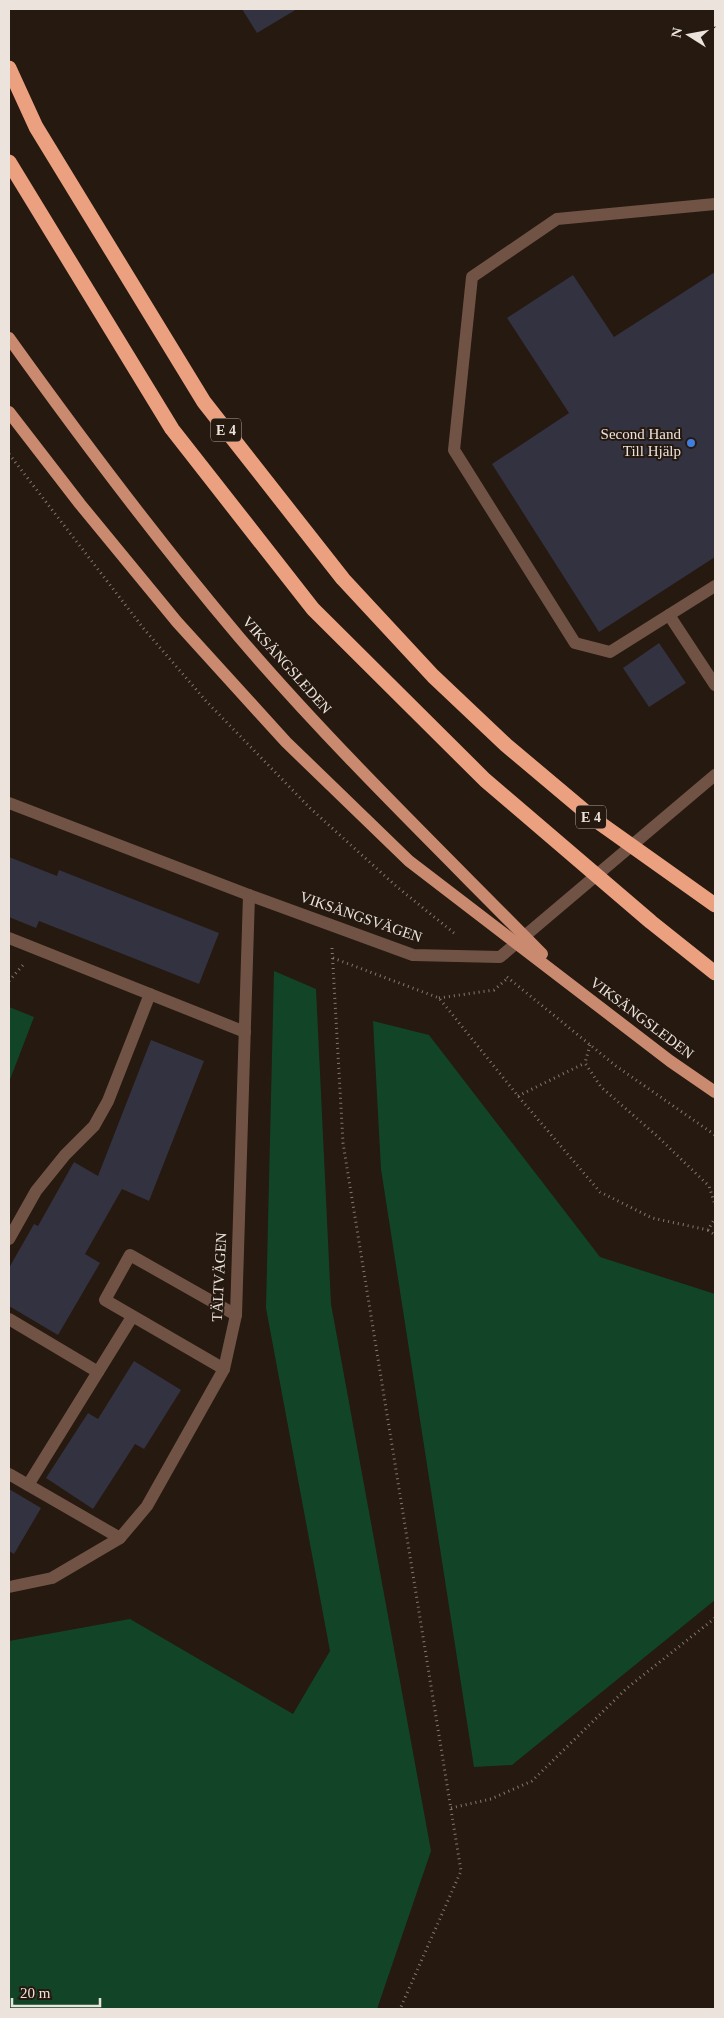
<svg xmlns="http://www.w3.org/2000/svg" width="724" height="2018" viewBox="0 0 724 2018" font-family="Georgia,serif">
	<style>
		.green { fill: #124527 }
		.building { fill: #333241 }
		.lines { fill: none; stroke-linecap: round; stroke-linejoin: round }
		.path { stroke: #837871; stroke-width: 3; stroke-dasharray: 1 4; stroke-linecap: butt }
		.minor { stroke: #715346; stroke-width: 12 }
		.major { stroke: #c98a70; stroke-width: 12 }
		.highway { stroke: #eba080; stroke-width: 15 }
		.shop-dot { fill: #3f7fe0; stroke: #251910; stroke-width: 2 }
		.labels { text-anchor: middle; dominant-baseline: central; stroke-width: 4; stroke-linejoin: round; paint-order: stroke }
		.shield { fill: #251910; stroke: #b0a6a0; stroke-width: 1 }
		.shield-label { font-size: 14px; font-weight: bold; fill: #ece3dd }
		.poi-label { font-size: 15px; fill: #ece3dd; stroke: #251910; text-anchor: end }
		.street-label { font-size: 15px; fill: #ece3dd; stroke: #251910 }
	</style>
	<rect width="100%" height="100%" fill="#251910"/>
	<!-- green -->
	<g class="green">
		<polygon points="274,971 316,989 331,1304 431,1851 377,2009 9,2009 9,1641 130,1619 293,1714 330,1651 266,1308"/>
		<polygon points="9,1007 34,1017 9,1082"/>
		<polygon points="373,1021 429,1035 600,1257 715,1294 715,1600 512,1765 474,1767 381,1169"/>
	</g>
	<!-- building -->
	<g class="building">
		<polygon points="242,9 297,9 257,33"/>
		<polygon points="715,272 715,557 599,632 492,464 569,413 507,318 573,275 614,337"/>
		<polygon points="659,643 686,683 649,707 623,668"/>
		<polygon points="9,857 57,876 59,870 219,933 199,984 39,921 36,928 9,917"/>
		<polygon points="151,1040 204,1061 149,1201 122,1189 85,1254 100,1263 58,1335 9,1306 9,1268 34,1224 38,1226 74,1162 98,1176"/>
		<polygon points="134,1361 181,1390 144,1449 135,1444 93,1509 46,1478 88,1413 98,1419"/>
		<polygon points="9,1489 41,1508 14,1554 9,1551"/>
	</g>
	<g class="lines">
		<!-- path -->
		<g class="path">
			<polyline points="9,454 144,629 206,701 310,808 396,886 454,933"/>
			<polyline points="332,948 343,1143 461,1871 400,2009"/>
			<polyline points="333,958 439,998 518,1096 600,1192 652,1218 708,1230 715,1218"/>
			<polyline points="507,977 616,1066 715,1135"/>
			<polyline points="9,981 23,965"/>
			<polyline points="439,998 494,990 508,978"/>
			<polyline points="590,1045 585,1063 601,1087 657,1136 709,1186 715,1205"/>
			<polyline points="518,1096 585,1063"/>
			<polyline points="708,1230 715,1235"/>
			<polyline points="451,1808 491,1799 532,1781 627,1688 715,1618"/>
		</g>
		<!-- minor -->
		<g class="minor">
			<polyline points="715,204 557,219 472,277 454,450 575,643 610,652 715,586"/>
			<polyline points="669,615 715,685"/>
			<polyline points="9,803 249,895 413,955 500,957 715,775"/>
			<polyline points="9,938 245,1032"/>
			<polyline points="9,1239 36,1191 65,1155 94,1126 108,1101 150,994"/>
			<polyline points="9,1319 98,1372"/>
			<polyline points="224,1369 105,1300 130,1255 236,1315"/>
			<polyline points="9,1474 120,1538"/>
			<polyline points="28,1485 132,1317"/>
			<polyline points="9,1587 52,1578 120,1538 147,1506 224,1369 236,1315 249,895"/>
		</g>
		<!-- major -->
		<g class="major">
			<path d="M9 338C82 440 158 541 239 637 334 748 440 850 542 954"/>
			<polyline points="9,412 80,504 177,622 286,742 409,861 670,1061 715,1092"/>
		</g>
		<!-- highway -->
		<g class="highway">
			<polyline points="9,68 36,127 204,402 343,579 433,676 506,745 594,819 715,905"/>
			<polyline points="9,162 172,429 313,609 485,780 651,922 715,973"/>
		</g>
	</g>
	<!-- markers -->
	<circle class="shop-dot" cx="691" cy="443" r="5"/>
	<g class="labels">
		<!-- shield labels -->
		<g class="shield">
			<rect x="211" y="418.5" width="30" height="23" rx="4"/>
			<rect x="576" y="805.5" width="30" height="23" rx="4"/>
		</g>
		<g class="shield-label">
			<text x="226" y="430">E 4</text>
			<text x="591" y="817">E 4</text>
		</g>
		<!-- poi labels -->
		<g class="poi-label">
			<text x="681" y="434">Second Hand<tspan x="681" dy="17">Till Hjälp</tspan></text>
		</g>
		<!-- street labels -->
		<g class="street-label">
			<text transform="translate(287 665) rotate(48)">VIKSÄNGSLEDEN</text>
			<text transform="translate(361 917) rotate(19)">VIKSÄNGSVÄGEN</text>
			<text transform="translate(642 1018) rotate(37)">VIKSÄNGSLEDEN</text>
			<text transform="translate(219 1277) rotate(-87)">TÄLTVÄGEN</text>
		</g>
	</g>
	<!-- border -->
	<rect width="724" height="2018" fill="none" stroke="#ece3dd" stroke-width="20"/>
	<!-- north arrow -->
	<g transform="translate(689 35) rotate(281)" stroke="#251910" stroke-width="4" paint-order="stroke">
	<path d="M0-4L9 19L0 12L-9 19Z" fill="#ece3dd"/>
	<text y="-8" font-size="14" font-weight="bold" text-anchor="middle" fill="#ece3dd">N</text>
	</g>
	<!-- scale -->
	<path d="M12 1998v8h88v-8" fill="none" stroke="#ece3dd" stroke-width="2.5"/>
	<text x="20" y="1998" font-size="15" fill="#ece3dd" stroke="#251910" stroke-width="4" paint-order="stroke">20 m</text>
</svg>
